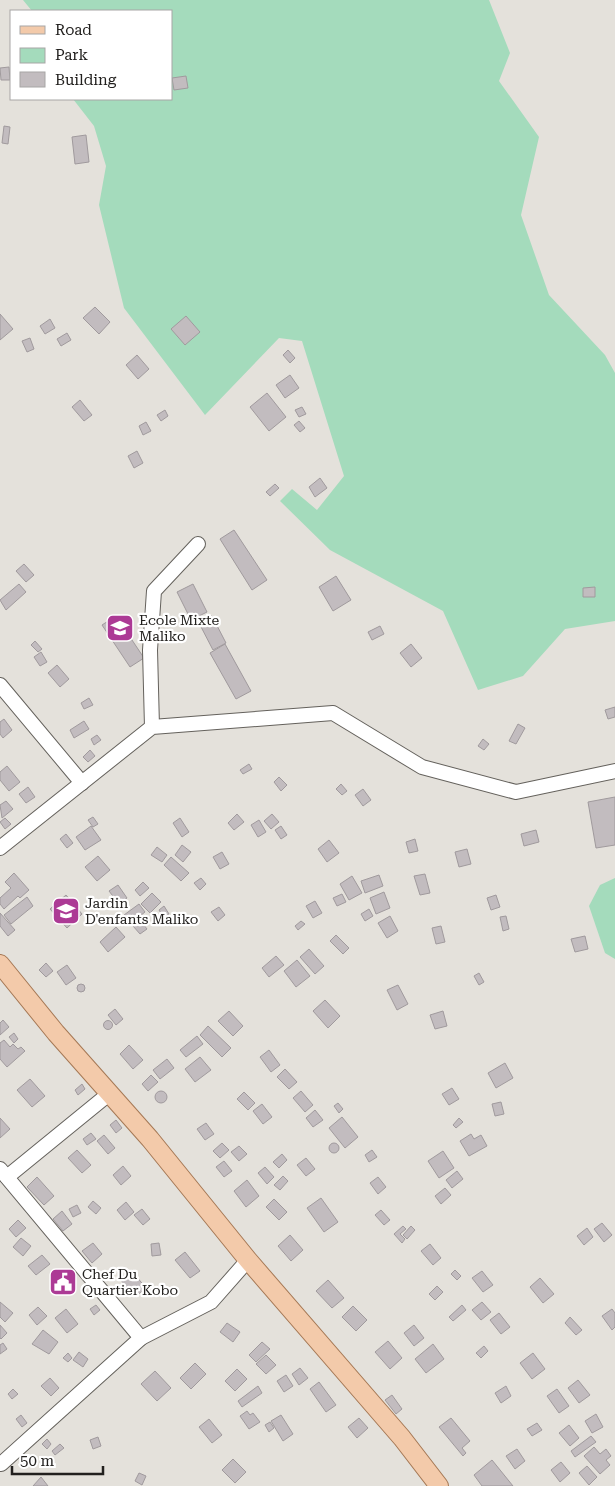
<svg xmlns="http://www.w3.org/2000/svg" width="615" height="1486" viewBox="0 0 615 1486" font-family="'Roboto Serif',serif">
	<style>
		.green { fill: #a4dbbc }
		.building { fill: #c2bcbf; stroke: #a09a9d }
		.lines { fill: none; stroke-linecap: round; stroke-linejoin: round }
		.minor-casing { stroke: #64615c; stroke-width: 16 }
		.major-casing { stroke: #a57855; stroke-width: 20 }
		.minor { stroke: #fff; stroke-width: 14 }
		.major { stroke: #f3caaa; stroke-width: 18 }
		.labels { text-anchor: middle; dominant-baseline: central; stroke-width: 4.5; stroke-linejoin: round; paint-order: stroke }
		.poi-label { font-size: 14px; fill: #22201e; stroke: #fff; text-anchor: start }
	</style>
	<rect width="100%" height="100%" fill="#e4e1db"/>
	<!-- green -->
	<g class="green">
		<polygon points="23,0 489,0 510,53 499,81 539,137 521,215 549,295 605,355 615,373 615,621 565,629 523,676 478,690 443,611 330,550 280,501 292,489 317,510 344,476 302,341 279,338 205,415 124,308 99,205 106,166 94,126 73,99 171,99 171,11 32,11"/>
		<polygon points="615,878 615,959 605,953 589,906 600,885"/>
	</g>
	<!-- building -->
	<g class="building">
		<polygon points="9,67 10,80 1,80 0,68"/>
		<polygon points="186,76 188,88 174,90 172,78"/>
		<polygon points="4,126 10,127 8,144 2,143"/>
		<polygon points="86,135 89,162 75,164 72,137"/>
		<polygon points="95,307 110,322 99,334 83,318"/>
		<polygon points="0,314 13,329 0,340"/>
		<polygon points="186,316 200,332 185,345 171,329"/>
		<polygon points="50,319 55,328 45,334 40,326"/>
		<polygon points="67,333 71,340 61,346 57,339"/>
		<polygon points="30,338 34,349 27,352 22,341"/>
		<polygon points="288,350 295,358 290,363 283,355"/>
		<polygon points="137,355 149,369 138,379 126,365"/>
		<polygon points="290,375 299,388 285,398 276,385"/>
		<polygon points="267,393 286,417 269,431 250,407"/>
		<polygon points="80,400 92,415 84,421 72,407"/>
		<polygon points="302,407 306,414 299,417 295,410"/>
		<polygon points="165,410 168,416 161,421 157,415"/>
		<polygon points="299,421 305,428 300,432 294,425"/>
		<polygon points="146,422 151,431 143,435 139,426"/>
		<polygon points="137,451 143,463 134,468 128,456"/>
		<polygon points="320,478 327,488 315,497 309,487"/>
		<polygon points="275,484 279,488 270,496 266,492"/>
		<polygon points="234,530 267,580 252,590 220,539"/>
		<polygon points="24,564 34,575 26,582 16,571"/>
		<polygon points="336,576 351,600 333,611 319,587"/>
		<polygon points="19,584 26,592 6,610 0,600"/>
		<polygon points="193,584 207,612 191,620 177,592"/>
		<polygon points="595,587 595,597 583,597 583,588"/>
		<polygon points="116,616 144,658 130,667 102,625"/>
		<polygon points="212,616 226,643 213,650 199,623"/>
		<polygon points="380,626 384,634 372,640 368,632"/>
		<polygon points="35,641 42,649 38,652 31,645"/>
		<polygon points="225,644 251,691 236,699 210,653"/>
		<polygon points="411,644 422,658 411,667 400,653"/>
		<polygon points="41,652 47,662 40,666 34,657"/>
		<polygon points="57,665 69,679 60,687 48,673"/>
		<polygon points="89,698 93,705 84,709 81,703"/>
		<polygon points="615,707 615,717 608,719 605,710"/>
		<polygon points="4,719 12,730 3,738 0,734 0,722"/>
		<polygon points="84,721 89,729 74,738 70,730"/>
		<polygon points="518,724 525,728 516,744 509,741"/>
		<polygon points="97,735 101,740 94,745 91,739"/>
		<polygon points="483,739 489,744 484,750 478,746"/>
		<polygon points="90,750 95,756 88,762 83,757"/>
		<polygon points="249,764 252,769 243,774 240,770"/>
		<polygon points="7,766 20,782 9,791 0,780 0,772"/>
		<polygon points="279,777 287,785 281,791 274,782"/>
		<polygon points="341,784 347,791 342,795 336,789"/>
		<polygon points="28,787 35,797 26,803 19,794"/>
		<polygon points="363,789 371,800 363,806 355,795"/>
		<polygon points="615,797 615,845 596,848 588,802"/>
		<polygon points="6,801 13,809 2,818 0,805"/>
		<polygon points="237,814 244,822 234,830 228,823"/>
		<polygon points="272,814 279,822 271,829 264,821"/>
		<polygon points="93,817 98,824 93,827 88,820"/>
		<polygon points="5,818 11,824 5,829 0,822"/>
		<polygon points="180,818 189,832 182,837 173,823"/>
		<polygon points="259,820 266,832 258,837 251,825"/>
		<polygon points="91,826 101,840 85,850 76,837"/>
		<polygon points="281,826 287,835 281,839 275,830"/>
		<polygon points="536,830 539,842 524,846 521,834"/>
		<polygon points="66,834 73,843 67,848 60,839"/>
		<polygon points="415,839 418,851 409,853 406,842"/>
		<polygon points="329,840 339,853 327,862 318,849"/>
		<polygon points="182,845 191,852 183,862 175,855"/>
		<polygon points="157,847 167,855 162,862 151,855"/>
		<polygon points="467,849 471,864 459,867 455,852"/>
		<polygon points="222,852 229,864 220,869 213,857"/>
		<polygon points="98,856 110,870 97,881 85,867"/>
		<polygon points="171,857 189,873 181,881 164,865"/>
		<polygon points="14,873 29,890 20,898 18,896 4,909 0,904 0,898 11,888 5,882"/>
		<polygon points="425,874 430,893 420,895 414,876"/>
		<polygon points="379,875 383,886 365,893 361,881"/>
		<polygon points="352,876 362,893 349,900 340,884"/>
		<polygon points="201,878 206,884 200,890 194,883"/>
		<polygon points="143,882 149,888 140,896 135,890"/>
		<polygon points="118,885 127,898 119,904 109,891"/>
		<polygon points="384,892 390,908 376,914 370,898"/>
		<polygon points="152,893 161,902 150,913 141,904"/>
		<polygon points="342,894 346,902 337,906 333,898"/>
		<polygon points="66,895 82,914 67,928 50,909"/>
		<polygon points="496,895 500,907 491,910 487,898"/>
		<polygon points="27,897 33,906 11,924 4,915"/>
		<polygon points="315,901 322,913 313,918 306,906"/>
		<polygon points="139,904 145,912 131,923 124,915"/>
		<polygon points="164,906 169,914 164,918 159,910"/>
		<polygon points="219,907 225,915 218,921 211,912"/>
		<polygon points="369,909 373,916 365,921 361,914"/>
		<polygon points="0,913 15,930 8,936 0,926"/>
		<polygon points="390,916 398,931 387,938 378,923"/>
		<polygon points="506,916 509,929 503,931 500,917"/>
		<polygon points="140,920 147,929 140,934 133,926"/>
		<polygon points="301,921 305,924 298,930 295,926"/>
		<polygon points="441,926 445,942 436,944 432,928"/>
		<polygon points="116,927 125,937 108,952 100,942"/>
		<polygon points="336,935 349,948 343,954 330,941"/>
		<polygon points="585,936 588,949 575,952 571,939"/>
		<polygon points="309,949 324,966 315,974 300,957"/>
		<polygon points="276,956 284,965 269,977 262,968"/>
		<polygon points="297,960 310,976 296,987 284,971"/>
		<polygon points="46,963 53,971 46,977 39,970"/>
		<polygon points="67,965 76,978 66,985 57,972"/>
		<polygon points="479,973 484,982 479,985 474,976"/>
		<circle cx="81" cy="988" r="4"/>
		<polygon points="398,985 408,1004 397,1010 387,990"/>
		<polygon points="325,1000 340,1016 328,1028 313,1011"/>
		<polygon points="115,1009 123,1019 116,1025 108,1015"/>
		<polygon points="229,1011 243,1026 233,1036 218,1021"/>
		<polygon points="443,1011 447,1026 435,1029 430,1015"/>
		<polygon points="3,1020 9,1027 0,1035 0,1023"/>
		<circle cx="108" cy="1025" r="4.5"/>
		<polygon points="208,1026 231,1048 222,1057 200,1035"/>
		<polygon points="14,1033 18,1039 14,1043 9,1037"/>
		<polygon points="197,1036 203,1044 186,1057 180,1050"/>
		<polygon points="4,1040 10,1047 13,1044 18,1049 21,1047 25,1051 7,1067 0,1059 0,1043"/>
		<polygon points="129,1045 143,1060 133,1069 120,1054"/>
		<polygon points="269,1050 280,1065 271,1072 260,1057"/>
		<polygon points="200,1057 211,1070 195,1082 185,1069"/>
		<polygon points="167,1059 174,1068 160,1079 153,1070"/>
		<polygon points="505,1063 513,1078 496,1088 488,1073"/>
		<polygon points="285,1069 297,1082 289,1089 277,1077"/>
		<polygon points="151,1075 158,1082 148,1091 142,1084"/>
		<polygon points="30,1079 45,1096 32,1107 17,1090"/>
		<polygon points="82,1084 85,1089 78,1095 75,1090"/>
		<polygon points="452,1088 459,1099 449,1105 442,1094"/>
		<polygon points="301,1091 313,1105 305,1112 293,1098"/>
		<circle cx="161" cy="1097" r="6"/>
		<polygon points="244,1092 255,1103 248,1110 237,1099"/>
		<polygon points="501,1102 504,1114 495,1116 492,1104"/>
		<polygon points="338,1103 343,1109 339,1113 334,1106"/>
		<polygon points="262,1104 272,1117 263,1124 253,1111"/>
		<polygon points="315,1110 323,1120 313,1127 306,1118"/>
		<polygon points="342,1117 358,1137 345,1148 329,1128"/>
		<polygon points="0,1118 10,1129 0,1138"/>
		<polygon points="459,1118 463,1122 456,1128 453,1125"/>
		<polygon points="116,1120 122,1128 116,1133 110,1125"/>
		<polygon points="206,1123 214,1134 205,1140 197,1129"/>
		<polygon points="91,1133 96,1139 87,1145 83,1139"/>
		<polygon points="471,1134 474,1139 481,1135 487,1146 469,1156 460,1141"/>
		<polygon points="104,1135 115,1148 108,1154 97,1141"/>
		<circle cx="334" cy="1148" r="5"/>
		<polygon points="222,1143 229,1150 220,1158 213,1151"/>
		<polygon points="239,1146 247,1154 239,1161 231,1152"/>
		<polygon points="77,1150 91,1165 82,1173 68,1158"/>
		<polygon points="372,1150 377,1157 369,1162 365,1155"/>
		<polygon points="443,1151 454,1168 439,1178 428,1161"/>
		<polygon points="282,1154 287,1160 279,1168 273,1162"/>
		<polygon points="306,1158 315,1169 306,1176 297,1165"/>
		<polygon points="224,1161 232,1171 224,1177 216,1167"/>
		<polygon points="123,1166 131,1176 121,1185 113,1175"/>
		<polygon points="265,1167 274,1177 267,1184 258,1173"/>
		<polygon points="457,1171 463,1179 452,1188 446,1180"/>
		<polygon points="283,1176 288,1181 280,1190 274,1185"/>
		<polygon points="37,1177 54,1196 44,1205 27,1187"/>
		<polygon points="378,1177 386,1187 378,1194 370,1183"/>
		<polygon points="247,1180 259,1196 246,1207 234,1191"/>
		<polygon points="445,1188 451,1195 441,1204 435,1196"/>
		<polygon points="321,1198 338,1222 324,1232 307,1208"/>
		<polygon points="274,1199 287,1212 279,1220 266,1207"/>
		<polygon points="93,1201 101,1208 96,1214 88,1207"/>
		<polygon points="126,1202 134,1212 125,1220 117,1210"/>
		<polygon points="77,1205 81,1213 73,1217 69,1209"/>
		<polygon points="142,1209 150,1219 143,1225 134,1215"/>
		<polygon points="381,1210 390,1220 384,1225 375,1215"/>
		<polygon points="62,1211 72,1224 63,1231 53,1219"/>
		<polygon points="18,1220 26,1228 16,1237 9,1229"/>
		<polygon points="602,1223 612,1235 604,1242 594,1229"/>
		<polygon points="403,1226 406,1229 400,1234 405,1239 402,1243 394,1234"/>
		<polygon points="411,1226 415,1230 407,1239 403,1235"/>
		<polygon points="587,1228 593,1237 584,1245 577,1236"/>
		<polygon points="290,1235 303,1250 291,1261 278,1246"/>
		<polygon points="21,1238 31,1246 23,1256 13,1247"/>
		<polygon points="93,1243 102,1254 92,1263 82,1251"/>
		<polygon points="159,1243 161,1255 152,1256 151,1244"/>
		<polygon points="430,1244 441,1258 433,1265 421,1251"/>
		<polygon points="185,1252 200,1271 190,1278 175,1260"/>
		<polygon points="42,1255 50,1264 36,1275 28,1266"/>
		<polygon points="131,1270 146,1288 135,1297 120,1279"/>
		<polygon points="455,1270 461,1276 457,1280 451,1274"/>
		<polygon points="60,1271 74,1283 66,1291 53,1279"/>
		<polygon points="482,1271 493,1285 483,1292 472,1278"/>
		<polygon points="540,1278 554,1294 543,1303 530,1287"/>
		<polygon points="328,1280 344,1298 332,1308 316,1291"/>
		<polygon points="437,1286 443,1292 435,1300 429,1294"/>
		<polygon points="0,1302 13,1313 5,1322 0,1317"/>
		<polygon points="482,1302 491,1312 481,1320 472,1310"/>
		<polygon points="96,1305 100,1310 94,1315 90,1309"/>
		<polygon points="462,1305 466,1310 453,1321 449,1317"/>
		<polygon points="353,1306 367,1320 356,1331 342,1317"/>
		<polygon points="38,1307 47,1316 37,1325 29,1315"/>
		<polygon points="66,1309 78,1324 67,1333 55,1318"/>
		<polygon points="612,1309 615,1313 615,1327 612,1330 602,1316"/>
		<polygon points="499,1313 510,1327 501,1334 490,1320"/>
		<polygon points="570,1317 582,1330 576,1335 565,1323"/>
		<polygon points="227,1323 240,1332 233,1342 220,1332"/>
		<polygon points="0,1325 7,1333 1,1339 0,1338"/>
		<polygon points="414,1325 424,1338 414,1346 404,1333"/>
		<polygon points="43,1330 58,1342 49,1354 32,1344"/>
		<polygon points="388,1341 402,1358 390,1369 375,1352"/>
		<polygon points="262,1342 270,1349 256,1362 249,1355"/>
		<polygon points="3,1343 7,1349 0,1354 0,1345"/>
		<polygon points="433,1344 444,1359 426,1373 415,1359"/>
		<polygon points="484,1346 488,1351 481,1358 476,1353"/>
		<polygon points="79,1352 88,1359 83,1367 73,1360"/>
		<polygon points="68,1353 72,1358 68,1362 63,1358"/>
		<polygon points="533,1353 545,1369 532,1379 520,1363"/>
		<polygon points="266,1355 276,1365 266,1374 256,1364"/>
		<polygon points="195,1363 206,1374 191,1389 180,1378"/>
		<polygon points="300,1368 308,1378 299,1385 292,1374"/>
		<polygon points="237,1369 247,1379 235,1391 225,1381"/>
		<polygon points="155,1371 171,1388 157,1401 141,1384"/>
		<polygon points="286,1375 293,1386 284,1392 277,1381"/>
		<polygon points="50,1378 59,1388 51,1396 41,1386"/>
		<polygon points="578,1380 590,1395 579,1403 568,1388"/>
		<polygon points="319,1382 336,1405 326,1412 310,1389"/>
		<polygon points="258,1386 262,1393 242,1407 238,1401"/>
		<polygon points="506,1386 511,1396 501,1403 495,1393"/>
		<polygon points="13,1389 18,1394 12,1399 8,1394"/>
		<polygon points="557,1389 569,1406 559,1413 547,1396"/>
		<polygon points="392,1395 402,1409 396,1414 385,1400"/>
		<polygon points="247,1411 250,1415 253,1413 260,1422 249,1429 240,1416"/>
		<polygon points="596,1414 603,1427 592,1433 585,1421"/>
		<polygon points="21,1415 27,1423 22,1427 16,1419"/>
		<polygon points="281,1415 293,1434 283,1441 271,1421"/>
		<polygon points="359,1418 368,1428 357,1438 348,1427"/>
		<polygon points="451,1418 470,1441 462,1448 466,1453 463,1456 439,1427"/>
		<polygon points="209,1419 222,1435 212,1443 199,1427"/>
		<polygon points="270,1422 274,1428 269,1432 265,1425"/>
		<polygon points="537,1423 542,1430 532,1436 527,1429"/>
		<polygon points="569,1425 579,1438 570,1446 559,1433"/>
		<polygon points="591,1436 596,1442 575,1457 571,1451"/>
		<polygon points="98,1437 101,1446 93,1449 90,1440"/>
		<polygon points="47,1439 51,1444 47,1449 42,1444"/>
		<polygon points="60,1444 64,1448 55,1455 52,1451"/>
		<polygon points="594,1447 600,1454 606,1449 611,1456 606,1460 610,1465 600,1474 584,1456"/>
		<polygon points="517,1449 525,1461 515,1469 506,1456"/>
		<polygon points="233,1459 246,1472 235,1483 222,1470"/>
		<polygon points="492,1460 513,1486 482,1486 474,1475"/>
		<polygon points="561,1462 570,1473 560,1482 551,1470"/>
		<polygon points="587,1466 597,1477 589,1485 579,1473"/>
		<polygon points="139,1473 146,1476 142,1485 135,1481"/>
		<polygon points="41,1477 48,1486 33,1486"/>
	</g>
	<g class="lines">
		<!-- minor casing -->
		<g class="minor-casing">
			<g id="minor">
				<polyline points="0,685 82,783"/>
				<polyline points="152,727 150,650 154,591 198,544"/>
				<polyline points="0,848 152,727 333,713 422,767 516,792 615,771"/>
				<polyline points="0,1169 141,1338"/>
				<polyline points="7,1177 110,1093"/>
				<polyline points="1,1464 141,1338 211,1302 248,1260"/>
			</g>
		</g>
		<!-- major casing -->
		<g class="major-casing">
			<polyline id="major" points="0,964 56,1033 150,1139 248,1260 402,1438 439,1486"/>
		</g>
		<!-- minor -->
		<use href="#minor" class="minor"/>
		<!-- major -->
		<use href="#major" class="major"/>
	</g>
	<!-- icons -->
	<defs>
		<g id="school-square" transform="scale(1.4375)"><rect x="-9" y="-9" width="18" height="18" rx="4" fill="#ac3a95" stroke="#fff"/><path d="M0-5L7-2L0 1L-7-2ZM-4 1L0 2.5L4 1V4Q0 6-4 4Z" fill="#fff"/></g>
		<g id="civic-square" transform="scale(1.4375)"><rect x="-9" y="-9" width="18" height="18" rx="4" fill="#ac3a95" stroke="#fff"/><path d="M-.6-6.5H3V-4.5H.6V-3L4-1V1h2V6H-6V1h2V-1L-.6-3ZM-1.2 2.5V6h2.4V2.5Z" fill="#fff"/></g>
	</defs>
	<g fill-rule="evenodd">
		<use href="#school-square" x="120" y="628"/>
		<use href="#school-square" x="66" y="911"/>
		<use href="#civic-square" x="63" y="1282"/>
	</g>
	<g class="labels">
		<!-- poi labels -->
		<g class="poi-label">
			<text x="139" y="620">Ecole Mixte<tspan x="139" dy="16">Maliko</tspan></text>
			<text x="85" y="903">Jardin<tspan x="85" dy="16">D'enfants Maliko</tspan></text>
			<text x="82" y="1274">Chef Du<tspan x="82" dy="16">Quartier Kobo</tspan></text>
		</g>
	</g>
	<!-- legend -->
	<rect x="10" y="10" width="162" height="90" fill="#ffffff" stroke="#a7a6a5"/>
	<rect x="20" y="26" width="25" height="8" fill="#f3caaa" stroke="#a7a6a5"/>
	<text x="55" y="35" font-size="15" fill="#22201e">Road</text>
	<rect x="20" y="48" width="25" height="15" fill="#a4dbbc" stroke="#a7a6a5"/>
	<text x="55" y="60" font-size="15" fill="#22201e">Park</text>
	<rect x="20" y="72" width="25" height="15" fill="#c2bcbf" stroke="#a7a6a5"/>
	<text x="55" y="85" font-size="15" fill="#22201e">Building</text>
	<!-- scale -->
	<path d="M12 1466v8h91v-8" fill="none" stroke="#22201e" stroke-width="2.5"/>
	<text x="20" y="1466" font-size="15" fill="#22201e" stroke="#ffffff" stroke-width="4" paint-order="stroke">50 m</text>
</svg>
